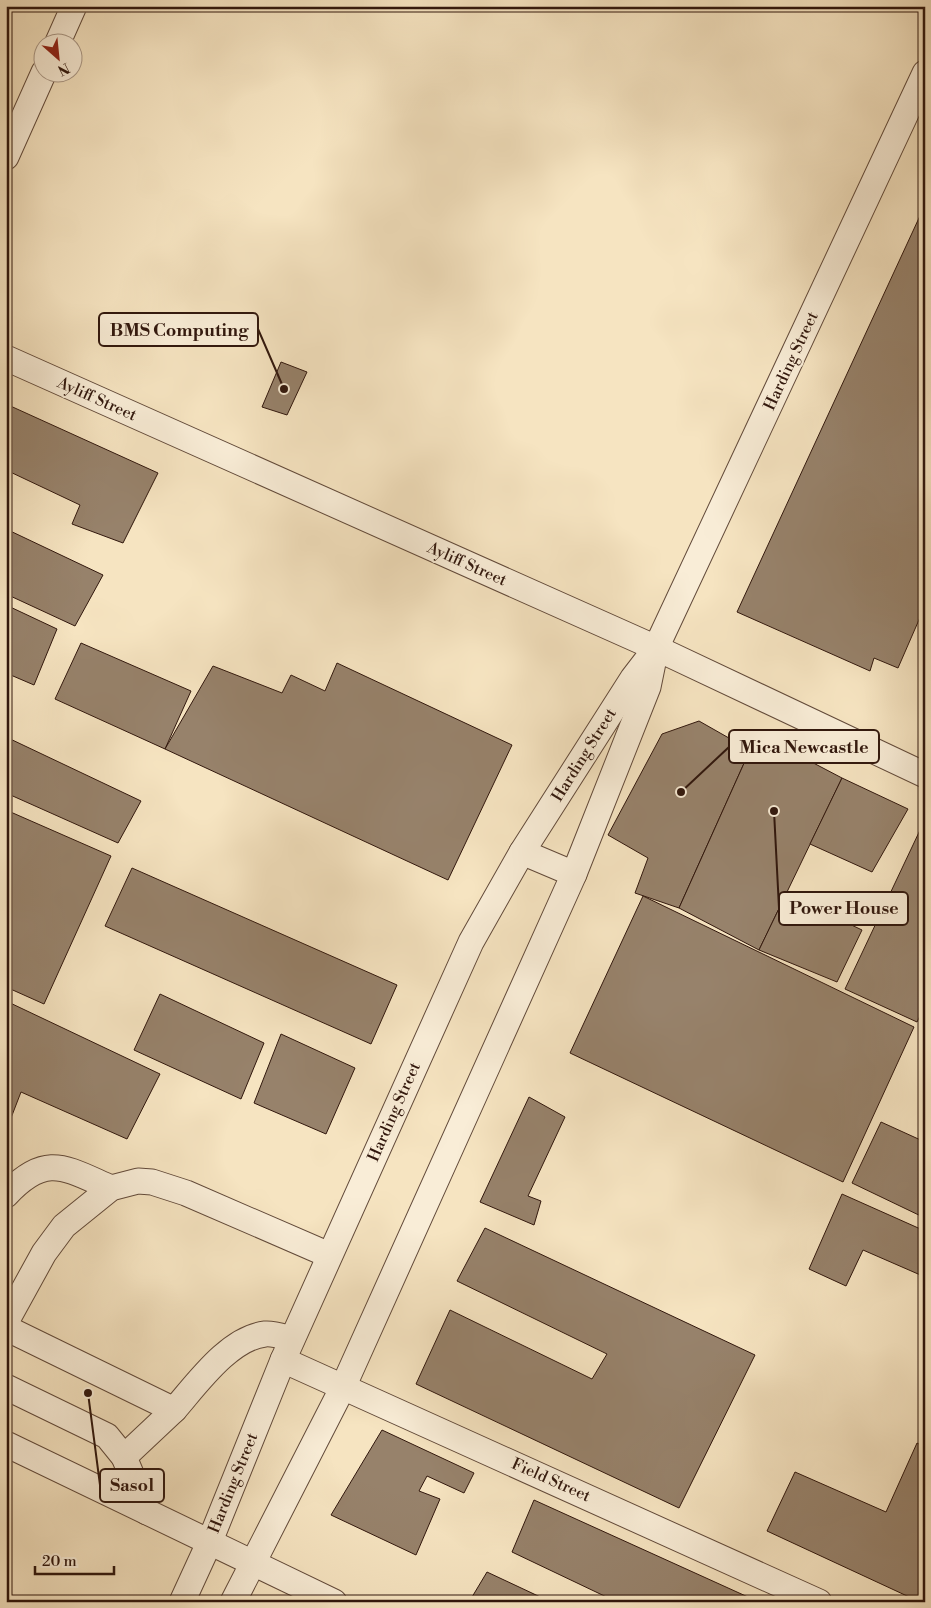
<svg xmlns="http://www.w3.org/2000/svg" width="931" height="1608" viewBox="0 0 931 1608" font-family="'Libre Bodoni',serif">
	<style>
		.building { fill: #97826b; stroke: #31170d }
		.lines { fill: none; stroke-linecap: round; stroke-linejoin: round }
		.minor-casing { stroke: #624a3a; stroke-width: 27 }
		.minor { stroke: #f9edd7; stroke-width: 25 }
		.labels { text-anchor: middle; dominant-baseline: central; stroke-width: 4.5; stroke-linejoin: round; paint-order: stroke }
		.street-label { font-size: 16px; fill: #31170d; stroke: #f9edd7 }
		.leader { fill: none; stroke: #31170d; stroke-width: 2 }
		.callout-dot { fill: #31170d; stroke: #f9edd7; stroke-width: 2 }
		.callout { fill: #f9edd7; stroke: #31170d; stroke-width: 2 }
		.callout-label { font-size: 18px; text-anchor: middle; font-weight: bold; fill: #31170d }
	</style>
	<rect width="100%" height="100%" fill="#f6e4c1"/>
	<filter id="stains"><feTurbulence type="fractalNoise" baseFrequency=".004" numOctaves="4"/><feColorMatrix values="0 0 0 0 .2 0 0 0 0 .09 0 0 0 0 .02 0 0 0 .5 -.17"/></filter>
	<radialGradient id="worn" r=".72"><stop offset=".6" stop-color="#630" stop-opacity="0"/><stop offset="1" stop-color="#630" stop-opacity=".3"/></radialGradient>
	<!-- building -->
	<g class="building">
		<polygon points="925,205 925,606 898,668 874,658 870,671 737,612"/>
		<polygon points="281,362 307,372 287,415 262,407"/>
		<polygon points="6,404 158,473 123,543 72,524 80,505 6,470"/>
		<polygon points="6,529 103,575 75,626 6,594"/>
		<polygon points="6,605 57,629 34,685 6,673"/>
		<polygon points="81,643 191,691 165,749 55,699"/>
		<polygon points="337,663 512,745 448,880 165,749 213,666 282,693 291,675 325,691"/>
		<polygon points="699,721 750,750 679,908 635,893 648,858 608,835 662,734"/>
		<polygon points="760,735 842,778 759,950 679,908 750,750"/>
		<polygon points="6,737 141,801 118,843 6,793"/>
		<polygon points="842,778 908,809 872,872 810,844"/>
		<polygon points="6,810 111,856 44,1004 6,987"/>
		<polygon points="921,828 925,830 925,1006 917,1022 845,989"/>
		<polygon points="132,868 397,985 371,1044 105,926"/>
		<polygon points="786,894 862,930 837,982 759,950"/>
		<polygon points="643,896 914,1027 843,1182 570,1053"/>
		<polygon points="160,994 264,1043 241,1099 134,1050"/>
		<polygon points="6,1001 160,1074 127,1139 21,1092 6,1131"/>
		<polygon points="281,1034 355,1068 326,1134 254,1103"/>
		<polygon points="529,1097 565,1117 528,1196 541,1201 534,1225 480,1202"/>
		<polygon points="881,1122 925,1142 925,1218 852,1183"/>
		<polygon points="842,1194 925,1231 925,1277 863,1250 846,1286 809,1269"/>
		<polygon points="485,1228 755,1355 679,1508 416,1384 450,1310 592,1379 607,1354 457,1281"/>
		<polygon points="382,1430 474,1473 464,1493 427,1476 419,1491 440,1499 416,1555 331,1515"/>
		<polygon points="917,1443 925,1447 925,1602 920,1602 767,1531 795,1472 886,1512"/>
		<polygon points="534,1500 759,1602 617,1602 512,1552"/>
		<polygon points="487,1572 551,1602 469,1602"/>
	</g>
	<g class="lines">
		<!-- minor casing -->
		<g class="minor-casing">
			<g id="minor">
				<polyline points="58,42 74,6"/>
				<polyline points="6,157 44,72"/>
				<polyline points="6,358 656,648 925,775"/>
				<polyline points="522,852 574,874"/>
				<path d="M6 1195C46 1152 65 1168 111 1188"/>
				<polyline points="6,1322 44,1253 64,1226 111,1188 138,1181 152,1182 186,1193 329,1255"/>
				<path d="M6 1328 174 1410C196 1385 229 1338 265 1334 273 1333 284 1337 292 1339"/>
				<polyline points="283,1360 819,1602"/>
				<polyline points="6,1387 107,1436 124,1457 147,1512"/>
				<polyline points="6,1444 334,1602"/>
				<polyline points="124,1457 174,1410"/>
				<polyline points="182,1602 210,1541 283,1360 471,942 522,852 633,678 653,652"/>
				<polyline points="233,1602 344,1385 574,874 648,687 656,648 925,73"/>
			</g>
		</g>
		<!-- minor -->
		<use href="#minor" class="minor"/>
	</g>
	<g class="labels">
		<!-- street labels -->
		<g class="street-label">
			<text transform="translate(791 361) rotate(-65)">Harding Street</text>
			<text transform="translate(97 399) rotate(24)">Ayliff Street</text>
			<text transform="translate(467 564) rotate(24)">Ayliff Street</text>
			<text transform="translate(584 755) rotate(-58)">Harding Street</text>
			<text transform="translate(394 1112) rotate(-66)">Harding Street</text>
			<text transform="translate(551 1480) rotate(24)">Field Street</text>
			<text transform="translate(233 1483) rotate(-68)">Harding Street</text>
		</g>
	</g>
	<!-- callouts -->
	<path class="leader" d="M284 389L258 329M681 792L729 747M774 811L779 908M88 1393L100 1485"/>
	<g class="callout-dot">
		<circle cx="284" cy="389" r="5"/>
		<circle cx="681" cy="792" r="5"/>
		<circle cx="774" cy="811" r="5"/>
		<circle cx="88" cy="1393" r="5"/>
	</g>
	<g class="callout">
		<rect x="99" y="313" width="159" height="33" rx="5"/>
		<rect x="729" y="730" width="150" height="33" rx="5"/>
		<rect x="779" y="892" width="129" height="33" rx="5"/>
		<rect x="100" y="1469" width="64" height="33" rx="5"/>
	</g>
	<g class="callout-label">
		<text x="179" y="336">BMS Computing</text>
		<text x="804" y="753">Mica Newcastle</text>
		<text x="844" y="914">Power House</text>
		<text x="132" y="1491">Sasol</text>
	</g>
	<!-- margin -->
	<rect width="931" height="1608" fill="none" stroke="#f6e4c1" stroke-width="25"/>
	<rect x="8" y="8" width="916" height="1593" fill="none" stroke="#31170d" stroke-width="2.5"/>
	<rect x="12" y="12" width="906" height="1583" fill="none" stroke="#31170d"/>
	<!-- north arrow -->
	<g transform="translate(58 58) rotate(153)"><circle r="24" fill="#f9edd7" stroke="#a99786"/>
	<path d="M0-4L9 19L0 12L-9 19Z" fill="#8f2418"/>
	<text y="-8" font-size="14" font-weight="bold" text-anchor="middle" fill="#31170d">N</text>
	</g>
	<!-- scale -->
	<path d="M35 1566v8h79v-8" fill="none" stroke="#31170d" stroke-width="2.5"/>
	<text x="42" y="1566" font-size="15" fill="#31170d" stroke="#f9edd7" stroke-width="4" paint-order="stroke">20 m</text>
	<rect width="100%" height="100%" filter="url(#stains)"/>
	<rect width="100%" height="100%" fill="url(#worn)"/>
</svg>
